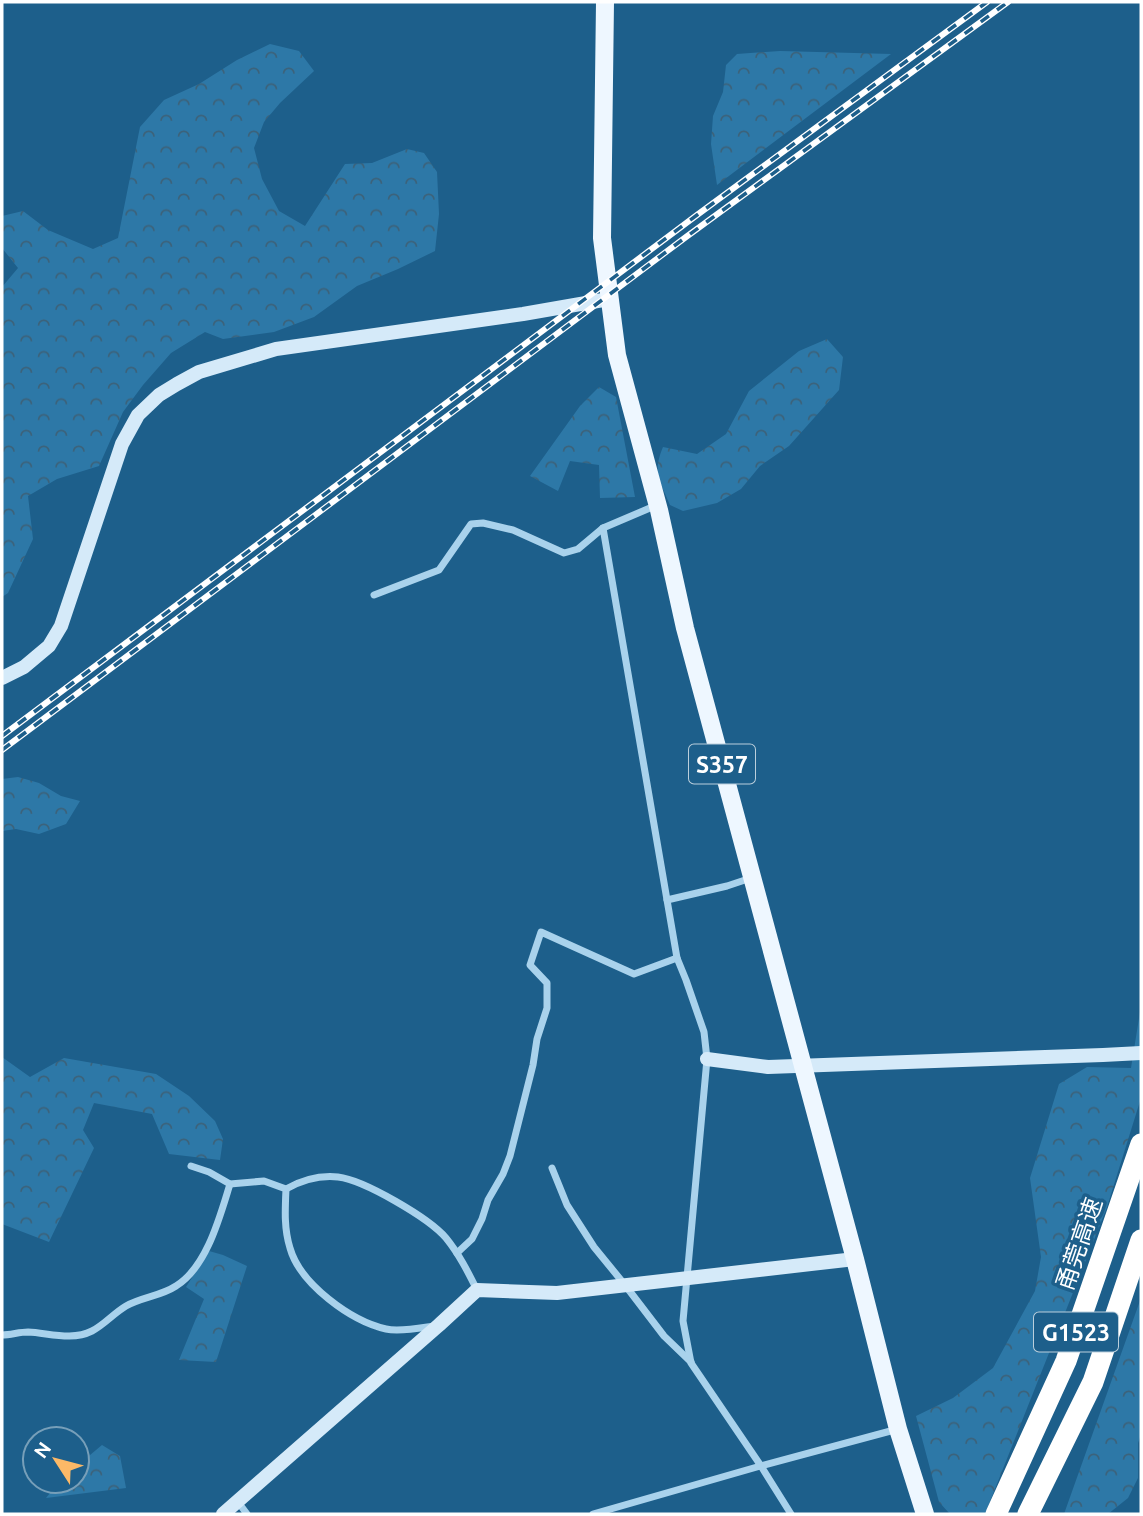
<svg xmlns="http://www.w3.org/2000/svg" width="1143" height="1516" viewBox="0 0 1143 1516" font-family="Ubuntu,'Noto Sans SC',sans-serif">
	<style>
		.forest { fill: url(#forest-crowns) }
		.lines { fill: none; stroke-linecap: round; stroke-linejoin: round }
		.street { stroke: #a9d2ec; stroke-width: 7 }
		.secondary { stroke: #d5eaf9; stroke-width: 14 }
		.primary { stroke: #eef7ff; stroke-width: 18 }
		.highway { stroke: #fff; stroke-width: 21 }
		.rail-casing { stroke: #fff; stroke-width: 6 }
		.rail { stroke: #1d5f8b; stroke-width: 3.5; stroke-dasharray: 10; stroke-linecap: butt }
		.labels { text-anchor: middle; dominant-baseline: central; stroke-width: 7; stroke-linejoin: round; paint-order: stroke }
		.shield { fill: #1d5f8b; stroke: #bbcfdc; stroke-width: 2 }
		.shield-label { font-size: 23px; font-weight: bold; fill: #fff }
		.street-label { font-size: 24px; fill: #fff; stroke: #1d5f8b }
	</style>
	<defs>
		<pattern id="forest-crowns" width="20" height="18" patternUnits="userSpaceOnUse" patternTransform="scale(1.75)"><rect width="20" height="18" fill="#2d78a7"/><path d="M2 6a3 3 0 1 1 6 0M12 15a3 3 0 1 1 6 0" fill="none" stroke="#3c627a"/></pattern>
	</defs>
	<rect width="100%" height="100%" fill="#1d5f8b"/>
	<!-- forest -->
	<g class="forest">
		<polygon points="270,44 299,51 314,71 280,103 264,122 254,148 262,179 279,211 305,226 345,164 372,163 407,149 424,153 437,172 439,214 435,251 398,269 357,286 314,317 274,332 223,339 205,332 171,353 143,385 123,412 99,466 57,479 28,496 33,539 8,593 2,597 2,287 18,268 2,248 2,216 23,211 48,230 93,249 118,238 140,127 164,100 199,84 237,60"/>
		<polygon points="780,51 891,54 717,185 711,144 713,116 723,92 726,65 737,54"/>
		<path d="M827 339 843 357 839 390 789 446 760 466 741 489 717 503 683 511 670 505C660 481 652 473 663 447L697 454 726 434 749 391 799 351Z"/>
		<polygon points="599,387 616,397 635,497 600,498 599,465 570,461 558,491 530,476 580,406"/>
		<polygon points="18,777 39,783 61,796 80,801 66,824 39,834 16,829 2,831 2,779"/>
		<polygon points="1141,1006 1141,1098 1107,1207 985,1514 950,1514 939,1502 916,1416 953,1398 993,1368 1035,1291 1041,1257 1030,1178 1059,1084 1087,1067 1131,1068"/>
		<polygon points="2,1057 30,1077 64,1058 156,1074 189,1096 215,1121 223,1139 220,1160 169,1154 152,1114 94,1103 83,1130 94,1148 49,1242 2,1224"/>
		<polygon points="209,1251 223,1255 247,1266 216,1362 179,1360 204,1299 186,1287"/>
		<polygon points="1141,1298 1141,1434 1138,1443 1138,1478 1128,1498 1108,1514 1064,1514"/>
		<polygon points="102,1445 120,1456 126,1488 46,1498 60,1481 77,1481 77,1466"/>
	</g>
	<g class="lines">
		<!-- street -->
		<g class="street">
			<polyline points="603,528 677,958 686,980 704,1032 707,1059 683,1321 691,1363 761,1466 791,1514"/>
			<polyline points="374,595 439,570 471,524 483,523 513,530 564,553 578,549 603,528 657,505"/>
			<polyline points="667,900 727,886 751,878"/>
			<path d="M191 1166 209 1172 230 1184 264 1181 286 1189C285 1210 284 1229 290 1248 300 1284 351 1321 386 1329 400 1332 420 1328 434 1326"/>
			<polyline points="552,1168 567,1205 594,1247 625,1285 664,1336 691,1362"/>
			<path d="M286 1189C302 1180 319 1175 338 1177 364 1180 429 1218 446 1238 459 1254 468 1272 477 1290"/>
			<polyline points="457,1253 472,1239 482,1219 488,1200 503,1174 510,1156 533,1065 537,1039 547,1008 547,983 530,965 541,932 634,974 677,958"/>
			<path d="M2 1335C11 1335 19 1332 28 1332 49 1333 72 1341 92 1331 104 1325 114 1313 126 1306 142 1297 161 1296 176 1286 207 1267 220 1216 230 1184"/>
			<polyline points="238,1502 247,1514"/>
			<polyline points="593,1514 757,1467 898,1429"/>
		</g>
		<!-- secondary -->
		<g class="secondary">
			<polyline points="2,678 24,667 49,646 61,626 122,444 138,415 159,395 177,384 199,372 276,349 523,314 609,299"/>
			<polyline points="707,1059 768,1067 1103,1055 1141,1053"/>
			<polyline points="223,1514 439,1325 477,1290 557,1293 855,1259"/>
		</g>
		<!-- primary -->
		<polyline class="primary" points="605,2 602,238 617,355 659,510 685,628 855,1259 898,1429 925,1514"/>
		<!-- highway -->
		<g class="highway">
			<polyline points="996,1514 1066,1361 1141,1144"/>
			<polyline points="1028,1514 1093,1382 1141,1240"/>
		</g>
		<!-- rail casing -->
		<g class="rail-casing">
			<g id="rail">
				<polyline points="2,736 697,215 987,2"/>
				<polyline points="2,750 686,237 1008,2"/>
			</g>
		</g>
		<!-- rail -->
		<use href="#rail" class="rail"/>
	</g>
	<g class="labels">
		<!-- shield labels -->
		<g class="shield">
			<rect x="689" y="744.5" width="66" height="39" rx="5"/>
			<rect x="1034" y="1312.5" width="84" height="39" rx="5"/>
		</g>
		<g class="shield-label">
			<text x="722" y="764">S357</text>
			<text x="1076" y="1332">G1523</text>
		</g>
		<!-- street labels -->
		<g class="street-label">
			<text transform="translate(1079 1244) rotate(-71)">甬莞高速</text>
		</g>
	</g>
	<!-- border -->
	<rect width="1143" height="1516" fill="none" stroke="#ffffff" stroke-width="7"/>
	<!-- north arrow -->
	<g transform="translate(56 1460) rotate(306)"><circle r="33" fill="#1d5f8b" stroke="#779fb9" stroke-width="2"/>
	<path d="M0-5L12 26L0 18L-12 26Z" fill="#fcb967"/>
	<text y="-10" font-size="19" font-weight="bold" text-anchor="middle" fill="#ffffff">N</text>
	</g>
</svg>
